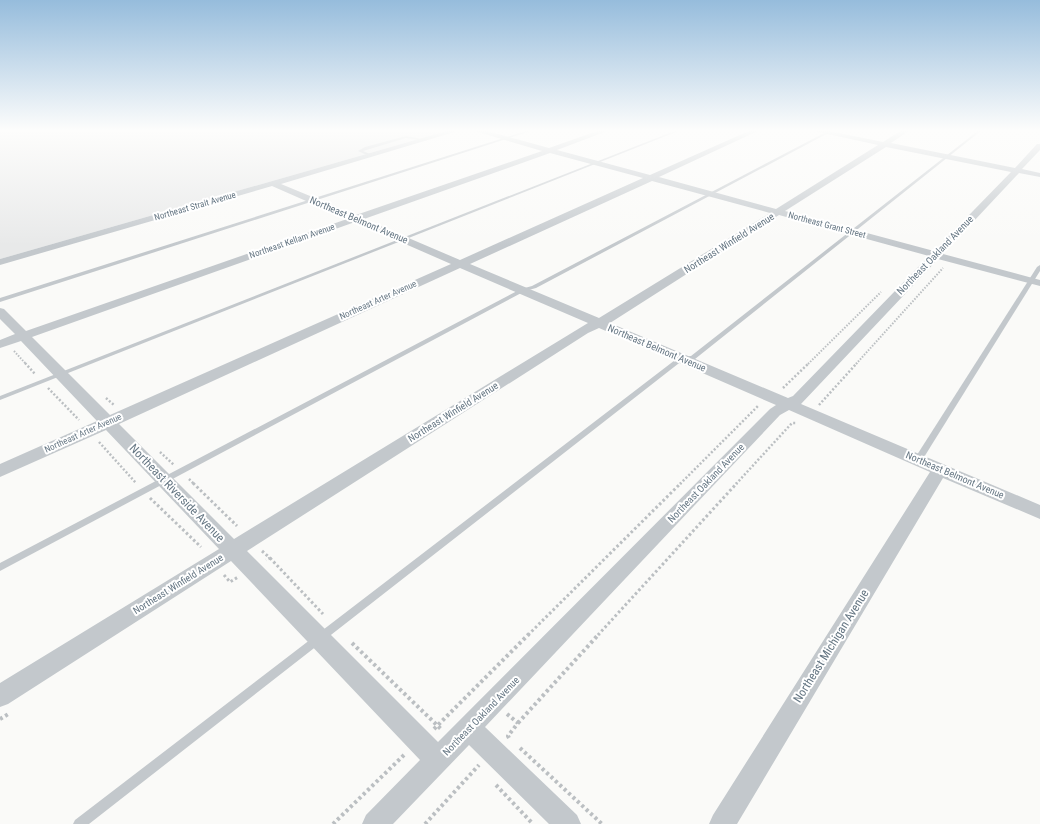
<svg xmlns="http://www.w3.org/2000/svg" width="1040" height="824" viewBox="0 0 1040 824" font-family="'Roboto Condensed',sans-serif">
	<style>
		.built { fill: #e8e9e9 }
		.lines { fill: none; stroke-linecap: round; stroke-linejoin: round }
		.path-far3 { stroke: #bbbfc2; stroke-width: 2; stroke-dasharray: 1.5 1.5; stroke-linecap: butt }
		.path-far2 { stroke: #bbbfc2; stroke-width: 2.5; stroke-dasharray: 2 2; stroke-linecap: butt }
		.path-far1 { stroke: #bbbfc2; stroke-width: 3; stroke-dasharray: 2.5 2.5; stroke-linecap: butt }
		.path { stroke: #bbbfc2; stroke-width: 4; stroke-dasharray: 3 3; stroke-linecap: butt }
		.service { fill: #c3c8cc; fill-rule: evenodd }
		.minor { fill: #c3c8cc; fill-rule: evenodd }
		.labels { text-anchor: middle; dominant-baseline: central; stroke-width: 4; stroke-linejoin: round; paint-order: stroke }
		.far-street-label { font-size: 9px; fill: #657683; stroke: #fff }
		.street-label { font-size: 10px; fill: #657683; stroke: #fff }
		.near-street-label { font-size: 12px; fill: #657683; stroke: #fff }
	</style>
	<rect width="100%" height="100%" fill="#fafaf8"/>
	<!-- built -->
	<polygon class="built" points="0,130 450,130 0,259"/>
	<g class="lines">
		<!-- path-far3 -->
		<g class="path-far3">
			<polyline points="14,351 26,364"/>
			<polyline points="808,364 881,292"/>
			<polyline points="856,364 943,268"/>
		</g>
		<!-- path-far2 -->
		<g class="path-far2">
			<polyline points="25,363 35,374"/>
			<polyline points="48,388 79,420"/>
			<polyline points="783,388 809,363"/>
			<polyline points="106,398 114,405"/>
			<polyline points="819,405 857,363"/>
			<polyline points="99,442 136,483"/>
			<polyline points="160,452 174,465"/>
			<polyline points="189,479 194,484"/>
			<polyline points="680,484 759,405"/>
			<polyline points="736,484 792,423 797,423"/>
		</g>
		<!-- path-far1 -->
		<g class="path-far1">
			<polyline points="193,483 237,526"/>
			<polyline points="150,498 201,547"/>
			<polyline points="262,551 270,558 266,560"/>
			<polyline points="270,558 323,614"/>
			<polyline points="224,575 230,582 238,577"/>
			<polyline points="528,635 681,483"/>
			<polyline points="598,635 737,483"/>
		</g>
		<!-- path -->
		<g class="path">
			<polyline points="352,643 442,730"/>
			<polyline points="507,714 518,723 508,736 509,738"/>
			<polyline points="0,719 10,713"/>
			<polyline points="518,723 599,634"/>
			<polyline points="434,729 529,634"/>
			<polyline points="520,748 602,824"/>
			<polyline points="496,785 533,824"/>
			<polyline points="333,824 404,755"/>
			<polyline points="425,824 479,765"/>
		</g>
		<!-- service -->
		<g class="service">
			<polygon points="529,130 534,130 0,302 0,298"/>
			<polygon points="677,130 681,130 0,400 0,396"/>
			<polygon points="830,130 834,130 536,288 525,291 0,571 0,563 521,289 532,286"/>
			<polygon points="979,130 982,130 695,359 683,360 89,824 73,824 75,820 679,357 691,356"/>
			<polygon points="406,136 427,140 425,141 406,138 363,151 372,155 371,157 358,151 365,147"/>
			<polygon points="1040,265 1040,271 921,462 915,462 914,460 915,458 1037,267"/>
		</g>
		<!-- minor -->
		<path class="minor" d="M450 130H461L281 184 356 215 542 151 471 130H483L549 148 600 130H610L557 150 650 175 751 130H760L659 177 776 209 878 145 809 130H824L883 142 902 130H910L891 143 1015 168 1037 144H1040V150L1022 169 1040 173V177L1019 173 943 254 1040 280V286L938 259 801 404 1040 505V519L943 478 737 824H709L713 815 930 472 789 410 780 415 485 727 577 815 581 824H549L469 745 393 824H362L366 815 420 760 231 561 8 704 0 707V683L219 549 106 430 0 477V464L97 421 21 341 0 348V340L15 334 0 319V308L4 309 26 331 347 219 272 186 0 265V259ZM886 147 1011 172 934 251 785 211ZM550 153 643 178 460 260 364 219ZM652 181 770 213 599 318 470 264ZM779 215 929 256 793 396 788 398 610 323ZM355 222 451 264 110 415 32 337ZM460 268 588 323 234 539 119 424ZM599 328 776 405 770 409 438 742 247 551 588 333Z"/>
	</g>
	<!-- sky -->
	<linearGradient id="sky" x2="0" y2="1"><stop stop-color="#96bcdc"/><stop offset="0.53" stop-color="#fdfdfc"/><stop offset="1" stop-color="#fdfdfc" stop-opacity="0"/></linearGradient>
	<rect width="1040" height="246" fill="url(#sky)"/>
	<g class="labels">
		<!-- far-street labels -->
		<g class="far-street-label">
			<text transform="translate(195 206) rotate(-16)">Northeast Strait Avenue</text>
			<text transform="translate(827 225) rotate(15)">Northeast Grant Street</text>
			<text transform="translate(292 241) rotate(-19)">Northeast Kellam Avenue</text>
			<text transform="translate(378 300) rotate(-24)">Northeast Arter Avenue</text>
			<text transform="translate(83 433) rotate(-24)">Northeast Arter Avenue</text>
		</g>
		<!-- street labels -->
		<g class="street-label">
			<text transform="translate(359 220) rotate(23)">Northeast Belmont Avenue</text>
			<text transform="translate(729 243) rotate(-32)">Northeast Winfield Avenue</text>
			<text transform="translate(935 255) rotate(-46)">Northeast Oakland Avenue</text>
			<text transform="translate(657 348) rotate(23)">Northeast Belmont Avenue</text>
			<text transform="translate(453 412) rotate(-32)">Northeast Winfield Avenue</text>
			<text transform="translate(955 475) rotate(23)">Northeast Belmont Avenue</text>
			<text transform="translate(706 483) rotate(-46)">Northeast Oakland Avenue</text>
			<text transform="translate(178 584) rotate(-32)">Northeast Winfield Avenue</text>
			<text transform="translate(481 716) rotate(-46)">Northeast Oakland Avenue</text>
		</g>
		<!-- near-street labels -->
		<g class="near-street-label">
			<text transform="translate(177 493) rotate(46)">Northeast Riverside Avenue</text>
			<text transform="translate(831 646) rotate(-58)">Northeast Michigan Avenue</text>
		</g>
	</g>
</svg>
